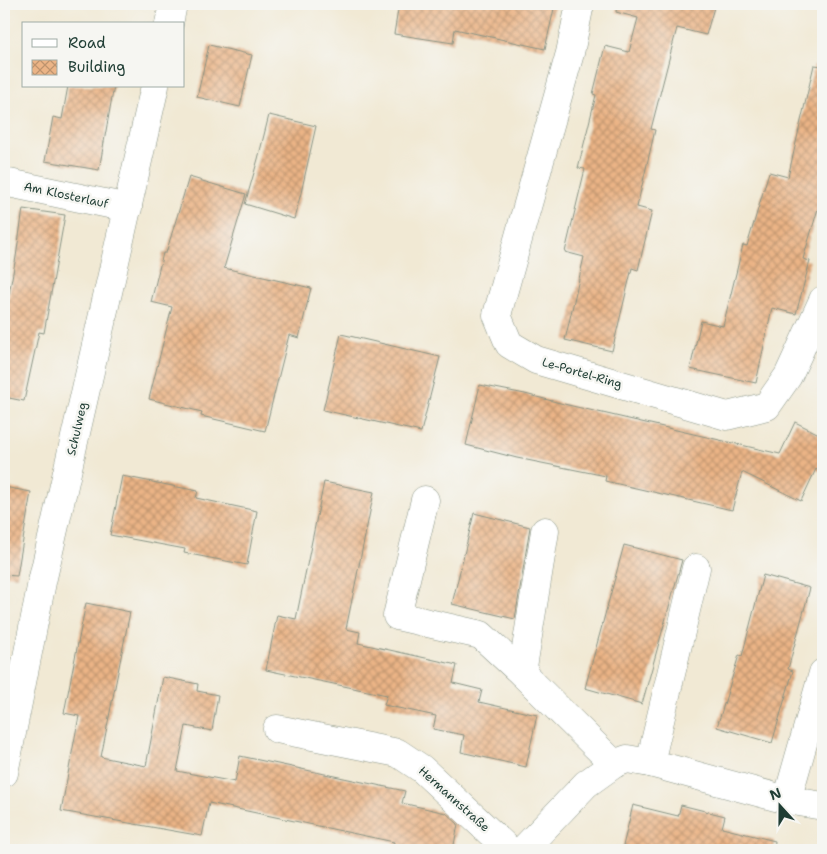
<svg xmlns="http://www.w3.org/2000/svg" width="827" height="854" viewBox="0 0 827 854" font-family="'Shantell Sans',sans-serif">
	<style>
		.building { fill: url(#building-cross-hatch) }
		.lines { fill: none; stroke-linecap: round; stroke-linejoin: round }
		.minor-casing { stroke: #889384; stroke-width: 29 }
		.minor { stroke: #fff; stroke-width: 28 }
		.labels { text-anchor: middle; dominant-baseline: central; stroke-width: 5; stroke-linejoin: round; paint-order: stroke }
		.street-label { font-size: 12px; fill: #1f3d34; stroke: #f6f6f2 }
	</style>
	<defs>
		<pattern id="building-cross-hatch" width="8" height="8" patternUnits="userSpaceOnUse" patternTransform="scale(1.25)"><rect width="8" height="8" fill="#ebb486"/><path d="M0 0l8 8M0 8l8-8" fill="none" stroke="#be946e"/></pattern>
	</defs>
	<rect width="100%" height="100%" fill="#f6f6f2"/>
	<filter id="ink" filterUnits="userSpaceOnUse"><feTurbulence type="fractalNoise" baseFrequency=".02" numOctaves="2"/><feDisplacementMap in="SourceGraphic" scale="10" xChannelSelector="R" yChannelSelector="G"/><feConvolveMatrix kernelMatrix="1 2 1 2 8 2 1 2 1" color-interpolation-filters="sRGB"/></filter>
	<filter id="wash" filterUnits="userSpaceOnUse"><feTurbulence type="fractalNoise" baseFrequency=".0096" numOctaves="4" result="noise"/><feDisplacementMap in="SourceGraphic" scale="20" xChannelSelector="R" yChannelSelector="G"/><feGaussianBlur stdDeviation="1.12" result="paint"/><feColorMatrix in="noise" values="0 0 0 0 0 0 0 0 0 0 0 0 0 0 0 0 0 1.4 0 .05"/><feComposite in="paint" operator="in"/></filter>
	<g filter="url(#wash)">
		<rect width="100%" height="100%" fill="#f1e9d4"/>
		<g id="blocks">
			<!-- building -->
			<g class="building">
				<polygon points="399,4 555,4 545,49 455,29 453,43 394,34"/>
				<polygon points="617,4 715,4 706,35 677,28 651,129 655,130 637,207 652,211 638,270 632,268 612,351 565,340 584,257 565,252 585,169 578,168 596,95 593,94 605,46 629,52 638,18 616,12"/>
				<polygon points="209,45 252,55 240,107 197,97"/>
				<polygon points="814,65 823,66 823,192 803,259 810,261 796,314 772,308 756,383 690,369 701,321 723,326 743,245 747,246 769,172 788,177"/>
				<polygon points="68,86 114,86 99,170 45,161 53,117 62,119"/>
				<polygon points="269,115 316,126 301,193 294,219 245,204 258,159"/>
				<polygon points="189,177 246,194 224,268 311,288 299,338 289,335 265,431 201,416 202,412 149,399 172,307 151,302 163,253 166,253"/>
				<polygon points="23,209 65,215 44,333 39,332 24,401 4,397 4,320 16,257"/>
				<polygon points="341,334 440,357 421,432 323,410"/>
				<polygon points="480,385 525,394 568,405 780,454 795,422 823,436 823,473 816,469 801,501 742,472 732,510 605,481 606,476 517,458 466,445"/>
				<polygon points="122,476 198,491 196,498 257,511 247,565 184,553 185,549 110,535"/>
				<polygon points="324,482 374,492 346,629 360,632 358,643 457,665 453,683 482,690 479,702 537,715 526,767 461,752 464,735 433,729 436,716 384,705 387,695 266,670 277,615 296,619"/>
				<polygon points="4,487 31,492 17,576 4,575"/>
				<polygon points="474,513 530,527 515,619 452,604"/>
				<polygon points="624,545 682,560 642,704 585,688"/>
				<polygon points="763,575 810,588 788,669 793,671 772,743 717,727 739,655 742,656"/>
				<polygon points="86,603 130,612 101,757 146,766 163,677 198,684 197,691 218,695 212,731 186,726 177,771 235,782 240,756 405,791 402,803 446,813 458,824 453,850 392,850 394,842 209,803 202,836 61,811 79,716 64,713"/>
				<polygon points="633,805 678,816 681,805 725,816 722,828 775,841 774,850 622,850"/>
			</g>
		</g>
	</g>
	<g filter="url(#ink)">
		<use href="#blocks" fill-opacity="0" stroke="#889384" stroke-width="1"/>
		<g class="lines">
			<!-- minor casing -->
			<g class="minor-casing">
				<g id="minor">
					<polyline points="580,4 570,53 497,315 509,344 536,360 727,416 767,406 788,376 823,300"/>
					<polyline points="169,24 173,4"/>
					<polyline points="4,182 128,208"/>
					<polyline points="425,500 397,616 481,635 522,673 614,764"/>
					<polyline points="522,673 545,531"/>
					<polyline points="277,729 398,753 422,769 509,850"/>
					<polyline points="650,763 696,568"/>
					<polyline points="4,773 42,582 155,86"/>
					<polyline points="787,800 823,673"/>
					<polyline points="523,850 586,784 614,764 627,759 650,763 787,800 823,806"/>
				</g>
			</g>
			<!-- minor -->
			<use href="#minor" class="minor"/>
		</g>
	</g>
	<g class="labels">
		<!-- street labels -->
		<g class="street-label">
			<text transform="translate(66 195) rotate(12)">Am Klosterlauf</text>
			<text transform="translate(582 373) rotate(16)">Le-Portel-Ring</text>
			<text transform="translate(77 429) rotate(-77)">Schulweg</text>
			<text transform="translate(454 799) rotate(42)">Hermannstraße</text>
		</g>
	</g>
	<!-- margin -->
	<rect width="827" height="854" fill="none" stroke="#f6f6f2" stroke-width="20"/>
	<!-- legend -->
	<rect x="22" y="22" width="162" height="65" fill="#f6f6f2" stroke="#a0aca6"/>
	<rect x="32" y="39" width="25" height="8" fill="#ffffff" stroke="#a0aca6"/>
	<text x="68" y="48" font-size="15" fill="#1f3d34">Road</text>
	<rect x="32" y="60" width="25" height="15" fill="url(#building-cross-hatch)" stroke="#a0aca6"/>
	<text x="68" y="72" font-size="15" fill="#1f3d34">Building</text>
	<!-- north arrow -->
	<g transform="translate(780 806) rotate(339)" stroke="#f6f6f2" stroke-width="4" paint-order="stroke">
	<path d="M0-4L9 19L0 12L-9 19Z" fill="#1f3d34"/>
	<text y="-8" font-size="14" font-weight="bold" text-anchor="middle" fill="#1f3d34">N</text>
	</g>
</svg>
